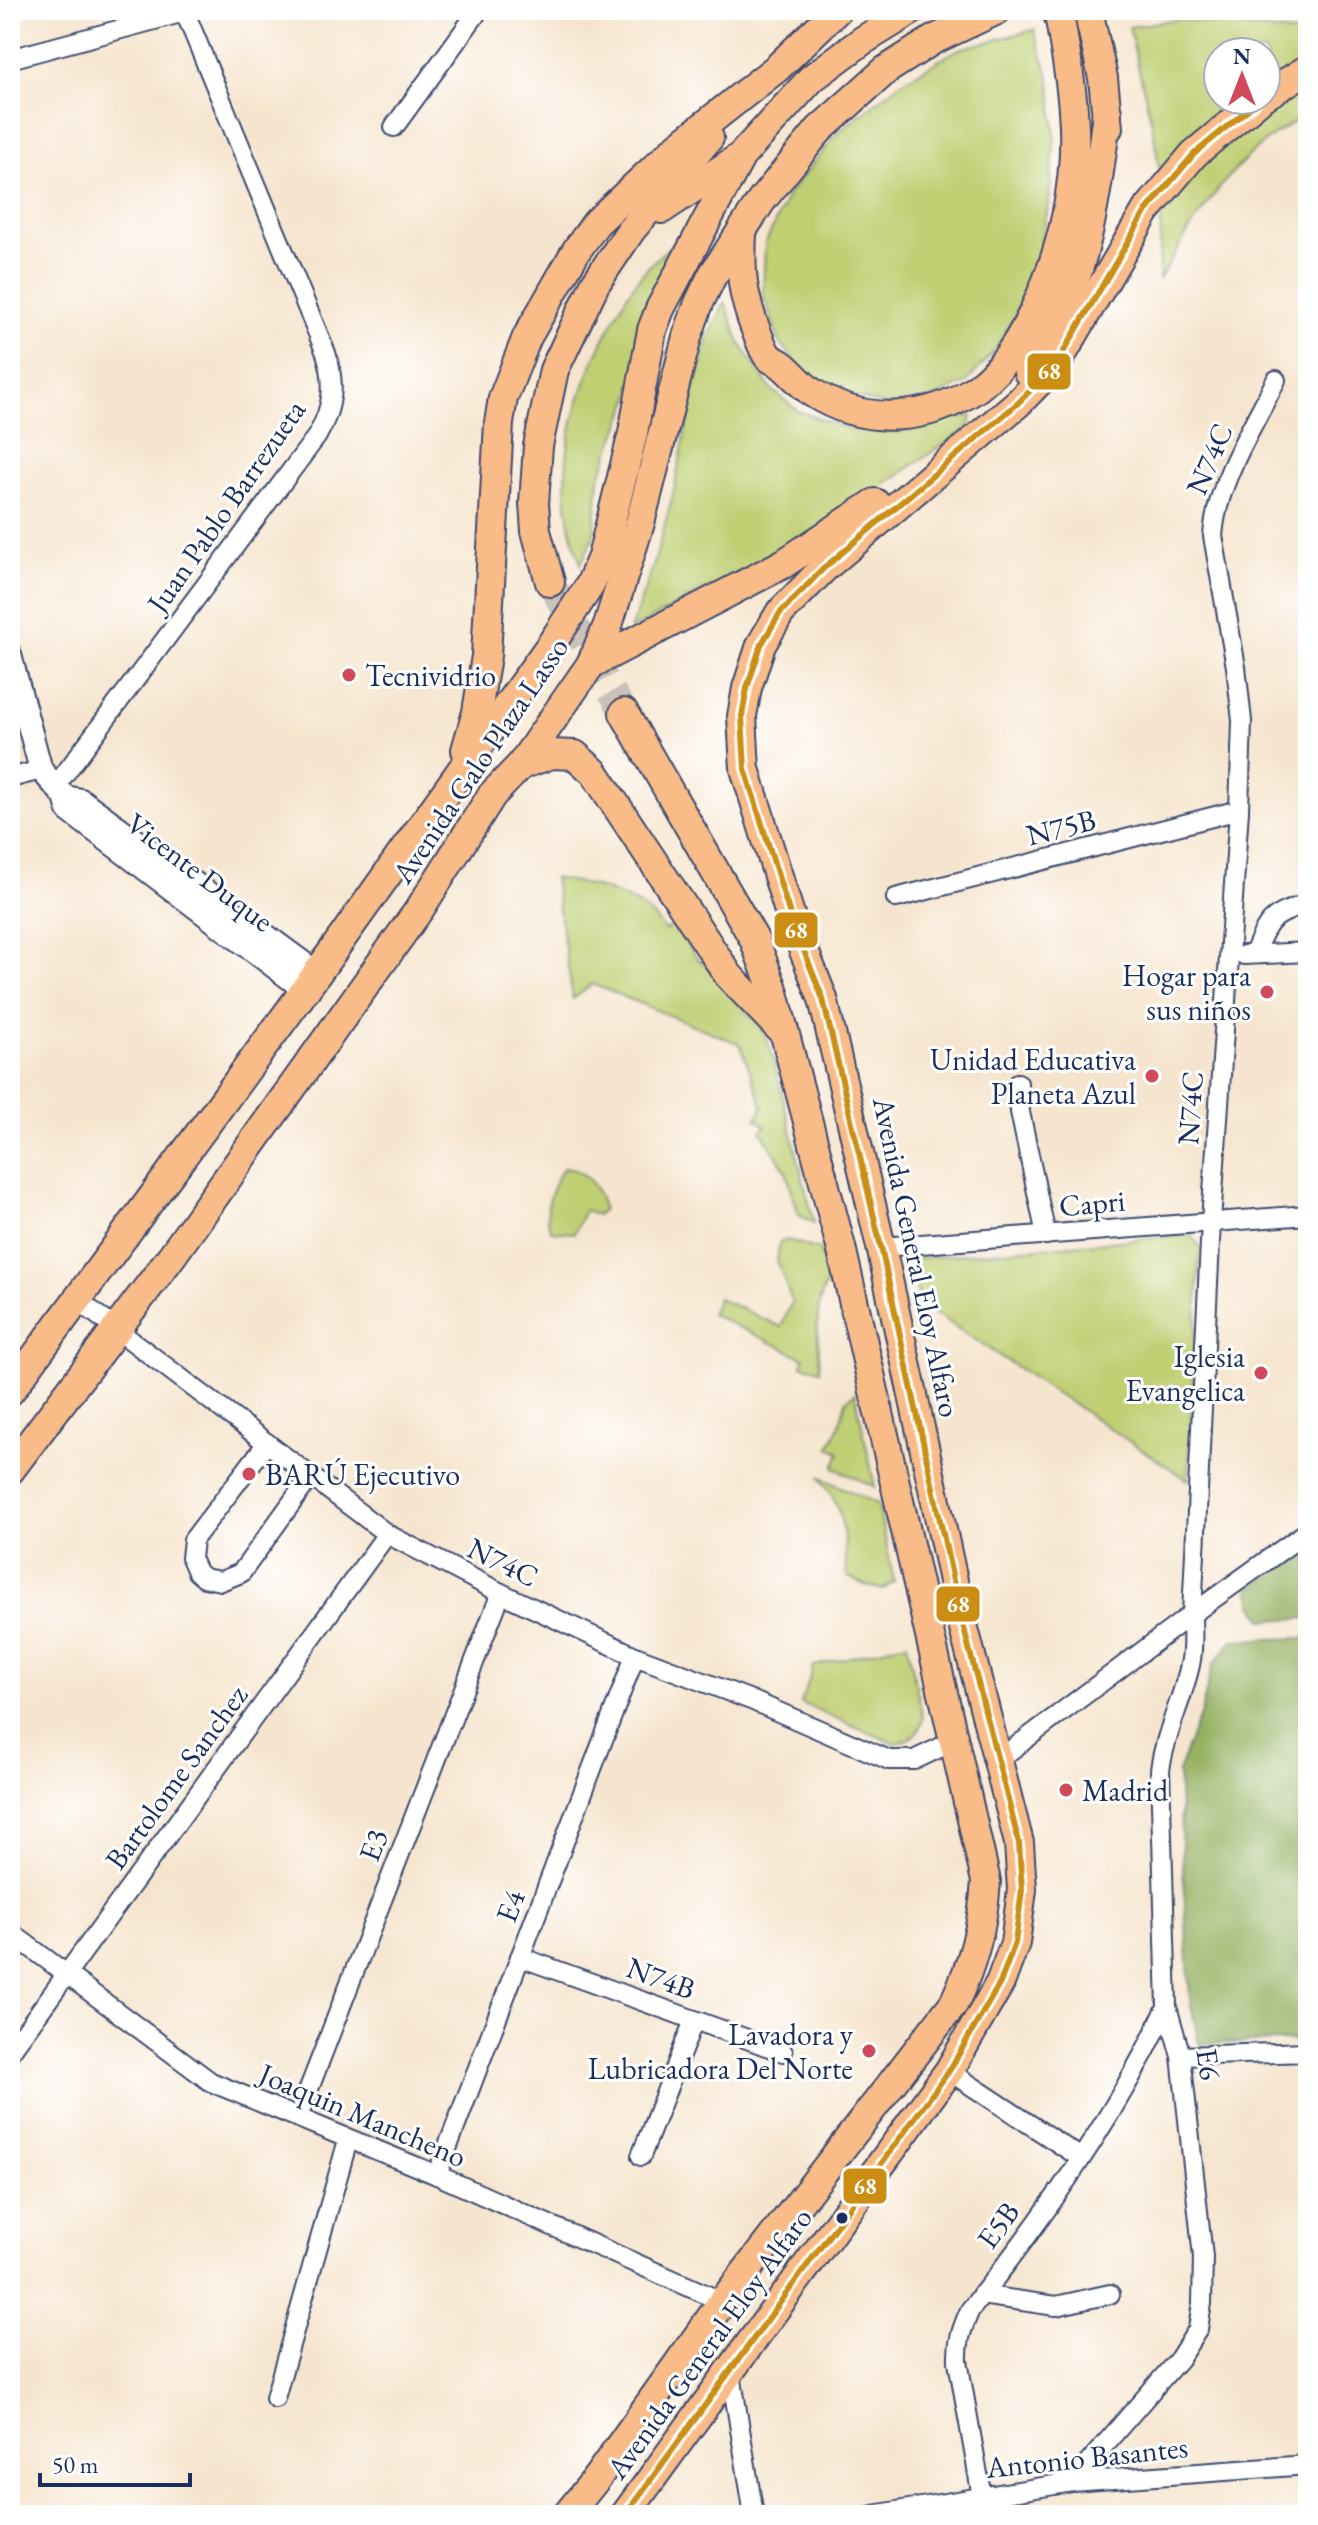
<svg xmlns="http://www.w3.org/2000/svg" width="1318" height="2525" viewBox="0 0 1318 2525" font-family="'EB Garamond',serif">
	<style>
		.green { fill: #bfcf72; stroke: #6d7f68; stroke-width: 2; fill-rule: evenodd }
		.forest { fill: #97b264; stroke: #597061; stroke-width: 2 }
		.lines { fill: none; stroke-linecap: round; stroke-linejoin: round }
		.primary-tunnel { stroke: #cac1b8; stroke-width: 28; stroke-dasharray: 28 14; stroke-linecap: butt }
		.minor-casing { stroke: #3c4a6f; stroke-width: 22 }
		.tertiary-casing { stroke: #3c4a6f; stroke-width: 26 }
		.primary-casing { stroke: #3c4a6f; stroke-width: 32 }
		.minor { stroke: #fff; stroke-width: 18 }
		.tertiary { stroke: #fff; stroke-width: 22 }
		.primary { stroke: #f9bc89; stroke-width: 28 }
		.bus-1-casing { stroke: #fff; stroke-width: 12 }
		.bus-1 { stroke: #cb8e13; stroke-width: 6 }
		.poi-dot { fill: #d1495b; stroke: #fff; stroke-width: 3 }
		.bus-dot { fill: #1b2f5e; stroke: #fff; stroke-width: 3 }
		.labels { text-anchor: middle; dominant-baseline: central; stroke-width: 6; stroke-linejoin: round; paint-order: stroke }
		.street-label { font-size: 30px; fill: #1b2f5e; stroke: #fff }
		.poi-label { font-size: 30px; fill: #1b2f5e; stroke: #fff; text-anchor: end }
		.line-badge { stroke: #fff; stroke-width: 3 }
		.badge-label { font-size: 22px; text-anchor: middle; font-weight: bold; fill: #fff }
	</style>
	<rect width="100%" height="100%" fill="#fff"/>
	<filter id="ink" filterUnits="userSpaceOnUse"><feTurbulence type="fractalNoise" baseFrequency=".0125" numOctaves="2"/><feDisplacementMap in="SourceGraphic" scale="16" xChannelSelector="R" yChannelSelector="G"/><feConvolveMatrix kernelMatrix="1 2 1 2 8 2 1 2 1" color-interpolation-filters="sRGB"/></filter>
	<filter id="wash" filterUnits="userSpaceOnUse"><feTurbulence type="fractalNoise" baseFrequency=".006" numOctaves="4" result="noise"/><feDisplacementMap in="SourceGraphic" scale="32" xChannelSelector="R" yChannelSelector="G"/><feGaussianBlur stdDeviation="1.8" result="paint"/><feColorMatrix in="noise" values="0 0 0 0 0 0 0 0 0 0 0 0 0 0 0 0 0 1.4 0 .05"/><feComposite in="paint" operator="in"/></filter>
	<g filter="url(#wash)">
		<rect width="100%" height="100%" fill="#f6e5ce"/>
		<!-- green -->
		<g class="green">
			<path d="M1177 19 1308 35V115C1239 146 1196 217 1159 280L1162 189 1154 133 1129 27ZM1218 52H1266V100H1218Z"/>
			<polygon points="1034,30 1050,79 1055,135 1049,203 1035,270 1015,316 994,351 966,383 928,400 888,406 845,394 804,371 780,343 763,294 765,244 789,193 839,132 900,83 959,49"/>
			<path d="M701 219 599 478 594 535 581 564C550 481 570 403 610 327 617 315 623 300 631 289 649 262 676 241 701 219Z"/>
			<polygon points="725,302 740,343 770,388 798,411 845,428 898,432 972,415 970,426 869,495 785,548 630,630 653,567 673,495 694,389 708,339"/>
			<path d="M554 878C591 884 644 896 665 931L674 925 697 959 710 967 763 1031 771 1049 814 1223 799 1215 786 1171 761 1131 766 1126 756 1119 763 1106 740 1044 592 984 573 999Z"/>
			<path d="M564 1167C586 1169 600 1189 603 1210L597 1215 585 1210 574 1233 551 1231C542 1212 552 1183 564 1167Z"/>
			<polygon points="1190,1235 1200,1246 1188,1480 921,1304 909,1259"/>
			<path d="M788 1240 820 1250 828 1281C812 1305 819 1342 820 1370L802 1365 804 1358 711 1314 718 1298 781 1327 792 1302 777 1260 780 1242Z"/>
			<polygon points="855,1393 875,1487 834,1468 840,1452 829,1447 839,1427 846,1401"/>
			<path d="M819 1477 878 1504 894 1582 882 1590 865 1585 847 1576C843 1536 847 1509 819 1477Z"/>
			<path d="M907 1643 923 1718C919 1735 909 1741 893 1743L801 1703 814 1666Z"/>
		</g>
		<!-- forest -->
		<g class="forest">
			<polygon points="1308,1549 1308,1618 1264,1620 1253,1605 1249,1588"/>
			<polygon points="1308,1638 1308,2040 1199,2044 1190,1999 1178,1772 1201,1712 1213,1665 1233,1640"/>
		</g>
	</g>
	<g filter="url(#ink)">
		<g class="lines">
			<!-- primary-tunnel -->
			<polyline class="primary-tunnel" points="550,582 624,713"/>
			<!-- minor casing -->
			<g class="minor-casing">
				<g id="minor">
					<polyline points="10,59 192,10"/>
					<polyline points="394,127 479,10"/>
					<polyline points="10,778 41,770"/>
					<path d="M55 787 317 436C333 408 336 384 326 353L184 10"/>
					<polyline points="896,898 1239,810"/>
					<path d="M1254 954C1269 917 1271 917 1308 903"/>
					<polyline points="1244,955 1308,952"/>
					<polyline points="1018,1083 1020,1112 1046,1235"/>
					<polyline points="881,1247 1308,1215"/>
					<polyline points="79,1301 387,1534 501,1593 635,1656 751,1700 889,1760 914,1760 954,1741"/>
					<polyline points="267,1443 193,1540 191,1558 197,1572 204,1578 221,1581 241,1573 311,1476"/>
					<polyline points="998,1760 1192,1614 1308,1531"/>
					<polyline points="10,1932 211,2082 437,2175 723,2302"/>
					<polyline points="520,1957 783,2052"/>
					<polyline points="10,2052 387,1534"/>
					<polyline points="1181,2056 1308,2052"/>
					<polyline points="949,2071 1081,2158"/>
					<polyline points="298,2117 501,1593"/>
					<polyline points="641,2156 694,2020"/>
					<polyline points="437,2175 635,1656"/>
					<polyline points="981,2295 1056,2306 1110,2294"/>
					<polyline points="731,2374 754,2515"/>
					<polyline points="275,2398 348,2140"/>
					<path d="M1072 2482 1179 2359 1198 2329 1202 2303 1203 2257 1181 2056 1167 2007 1160 1770C1165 1733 1182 1701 1190 1665 1194 1648 1192 1631 1192 1614L1211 1222 1239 810 1242 721 1236 667 1213 536C1217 481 1252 429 1276 380"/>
					<path d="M982 2497 958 2361C957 2342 962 2328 970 2310 1045 2217 1116 2116 1167 2007"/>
					<polyline points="873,2515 1072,2482 1308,2465"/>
				</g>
			</g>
			<!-- tertiary casing -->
			<g class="tertiary-casing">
				<g id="tertiary">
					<polyline points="10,655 41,770 65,797 69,811 305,990"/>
					<polyline points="65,797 81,800 317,973"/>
				</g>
			</g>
			<!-- primary casing -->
			<g class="primary-casing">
				<g id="primary">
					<polyline points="1088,10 1103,78 1108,128"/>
					<polyline points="1266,95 1308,69"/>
					<polyline points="662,209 737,159"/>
					<path d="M742 233C740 273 742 295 757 333 760 340 763 349 767 355 770 360 777 361 782 365 793 374 801 385 813 393 864 426 929 422 978 387 1001 370 1020 340 1032 315 1063 252 1079 180 1073 110 1071 80 1065 49 1060 20L1056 10"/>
					<path d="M1028 372C1085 293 1095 206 1107 112"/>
					<polyline points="550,582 536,531 534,503 538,446 554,370 595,284 631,230 709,138"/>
					<polyline points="591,664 783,564 875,503"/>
					<polyline points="466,750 477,712 486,656 499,423 503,398 527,337 576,251 596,223 677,147 777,68 837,10"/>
					<polyline points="521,765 552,754 575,755 594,772 729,976 784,1033"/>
					<polyline points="10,1391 305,990 552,643 590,585 602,557 633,433 652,330 660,309 741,156 812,78 862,41 912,10"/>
					<polyline points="10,1470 171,1257 421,907 492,795 521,765 591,664 608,625 640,523 687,337 699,303 712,276 762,200 819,130 886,70 933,40 997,10"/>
					<path d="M567 2515 596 2479 720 2305 954 2003C973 1963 983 1926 986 1881L841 1247 773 989 754 939 624 713"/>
					<polyline points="625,2515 949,2071 1000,1983 1015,1943 1022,1890 1019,1843 960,1613 881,1247 823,999 791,918 745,769 742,716 747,688 761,645 780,613 824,568 1018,403 1057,363 1146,211 1194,154 1259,100"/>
				</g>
			</g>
			<!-- minor -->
			<use href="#minor" class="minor"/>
			<!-- tertiary -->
			<use href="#tertiary" class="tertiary"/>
			<!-- primary -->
			<use href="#primary" class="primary"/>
			<!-- bus-1 casing -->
			<g class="bus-1-casing">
				<polyline id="bus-1" points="625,2515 949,2071 1000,1983 1015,1943 1022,1890 1019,1843 960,1613 881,1247 823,999 791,918 745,769 742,716 747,688 761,645 780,613 824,568 1018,403 1057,363 1146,211 1194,154 1259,100"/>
			</g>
			<!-- bus-1 -->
			<use href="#bus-1" class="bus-1"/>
		</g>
	</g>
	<!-- markers -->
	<g class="poi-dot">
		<circle cx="349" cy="675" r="8"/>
		<circle cx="1267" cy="992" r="8"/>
		<circle cx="1152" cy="1076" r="8"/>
		<circle cx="1261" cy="1373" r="8"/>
		<circle cx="249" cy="1474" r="8"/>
		<circle cx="1066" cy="1790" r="8"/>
		<circle cx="869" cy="2051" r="8"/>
	</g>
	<circle class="bus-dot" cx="842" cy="2218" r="7"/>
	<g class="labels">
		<!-- street labels -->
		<g class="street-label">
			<text transform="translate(1209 459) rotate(-67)">N74C</text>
			<text transform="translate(226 506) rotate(-55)">Juan Pablo Barrezueta</text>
			<text transform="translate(480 760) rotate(-56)">Avenida Galo Plaza Lasso</text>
			<text transform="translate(1061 827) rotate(-14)">N75B</text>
			<text transform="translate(200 872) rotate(37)">Vicente Duque</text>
			<text transform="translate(1190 1108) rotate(-86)">N74C</text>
			<text transform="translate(1092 1203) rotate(-5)">Capri</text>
			<text transform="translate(917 1257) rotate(78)">Avenida General Eloy Alfaro</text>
			<text transform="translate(503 1562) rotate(26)">N74C</text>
			<text transform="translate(176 1777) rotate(-54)">Bartolome Sanchez</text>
			<text transform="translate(373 1845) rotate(-69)">E3</text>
			<text transform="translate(510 1906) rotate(-69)">E4</text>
			<text transform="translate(661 1978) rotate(20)">N74B</text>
			<text transform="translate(1209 2064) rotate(81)">E6</text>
			<text transform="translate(363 2115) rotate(23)">Joaquin Mancheno</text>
			<text transform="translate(998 2225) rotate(-54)">E5B</text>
			<text transform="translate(709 2343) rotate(-54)">Avenida General Eloy Alfaro</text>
			<text transform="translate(1087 2457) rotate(-6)">Antonio Basantes</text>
		</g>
		<!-- poi labels -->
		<g class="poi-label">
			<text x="365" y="675" text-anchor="start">Tecnividrio</text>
			<text x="1251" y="975">Hogar para<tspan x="1251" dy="34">sus niños</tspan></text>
			<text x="1136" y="1059">Unidad Educativa<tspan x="1136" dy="34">Planeta Azul</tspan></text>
			<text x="1245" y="1356">Iglesia<tspan x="1245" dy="34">Evangelica</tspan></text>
			<text x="265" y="1474" text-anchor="start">BARÚ Ejecutivo</text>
			<text x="1082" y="1790" text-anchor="start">Madrid</text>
			<text x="853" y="2034">Lavadora y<tspan x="853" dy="34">Lubricadora Del Norte</tspan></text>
		</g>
	</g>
	<g class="line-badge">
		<rect x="1026" y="352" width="46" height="39" rx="8" fill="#cb8e13"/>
		<rect x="773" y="911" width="46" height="38" rx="8" fill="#cb8e13"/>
		<rect x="935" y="1585" width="46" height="38" rx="8" fill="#cb8e13"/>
		<rect x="842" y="2167" width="46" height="38" rx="8" fill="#cb8e13"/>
	</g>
	<g class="badge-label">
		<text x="1049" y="379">68</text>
		<text x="796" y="938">68</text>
		<text x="958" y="1612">68</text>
		<text x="865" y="2194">68</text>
	</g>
	<!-- margin -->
	<rect width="1318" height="2525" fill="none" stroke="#fff" stroke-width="40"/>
	<!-- north arrow -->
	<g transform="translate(1242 76)"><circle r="38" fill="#ffffff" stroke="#a4acbf" stroke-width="2"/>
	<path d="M0-6L14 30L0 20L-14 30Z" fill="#d1495b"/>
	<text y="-12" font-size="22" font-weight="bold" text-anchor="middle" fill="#1b2f5e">N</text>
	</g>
	<!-- scale -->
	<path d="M40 2473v12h150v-12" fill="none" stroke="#1b2f5e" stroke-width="4"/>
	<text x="52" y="2473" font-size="24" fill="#1b2f5e" stroke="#ffffff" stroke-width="6" paint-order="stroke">50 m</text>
</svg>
